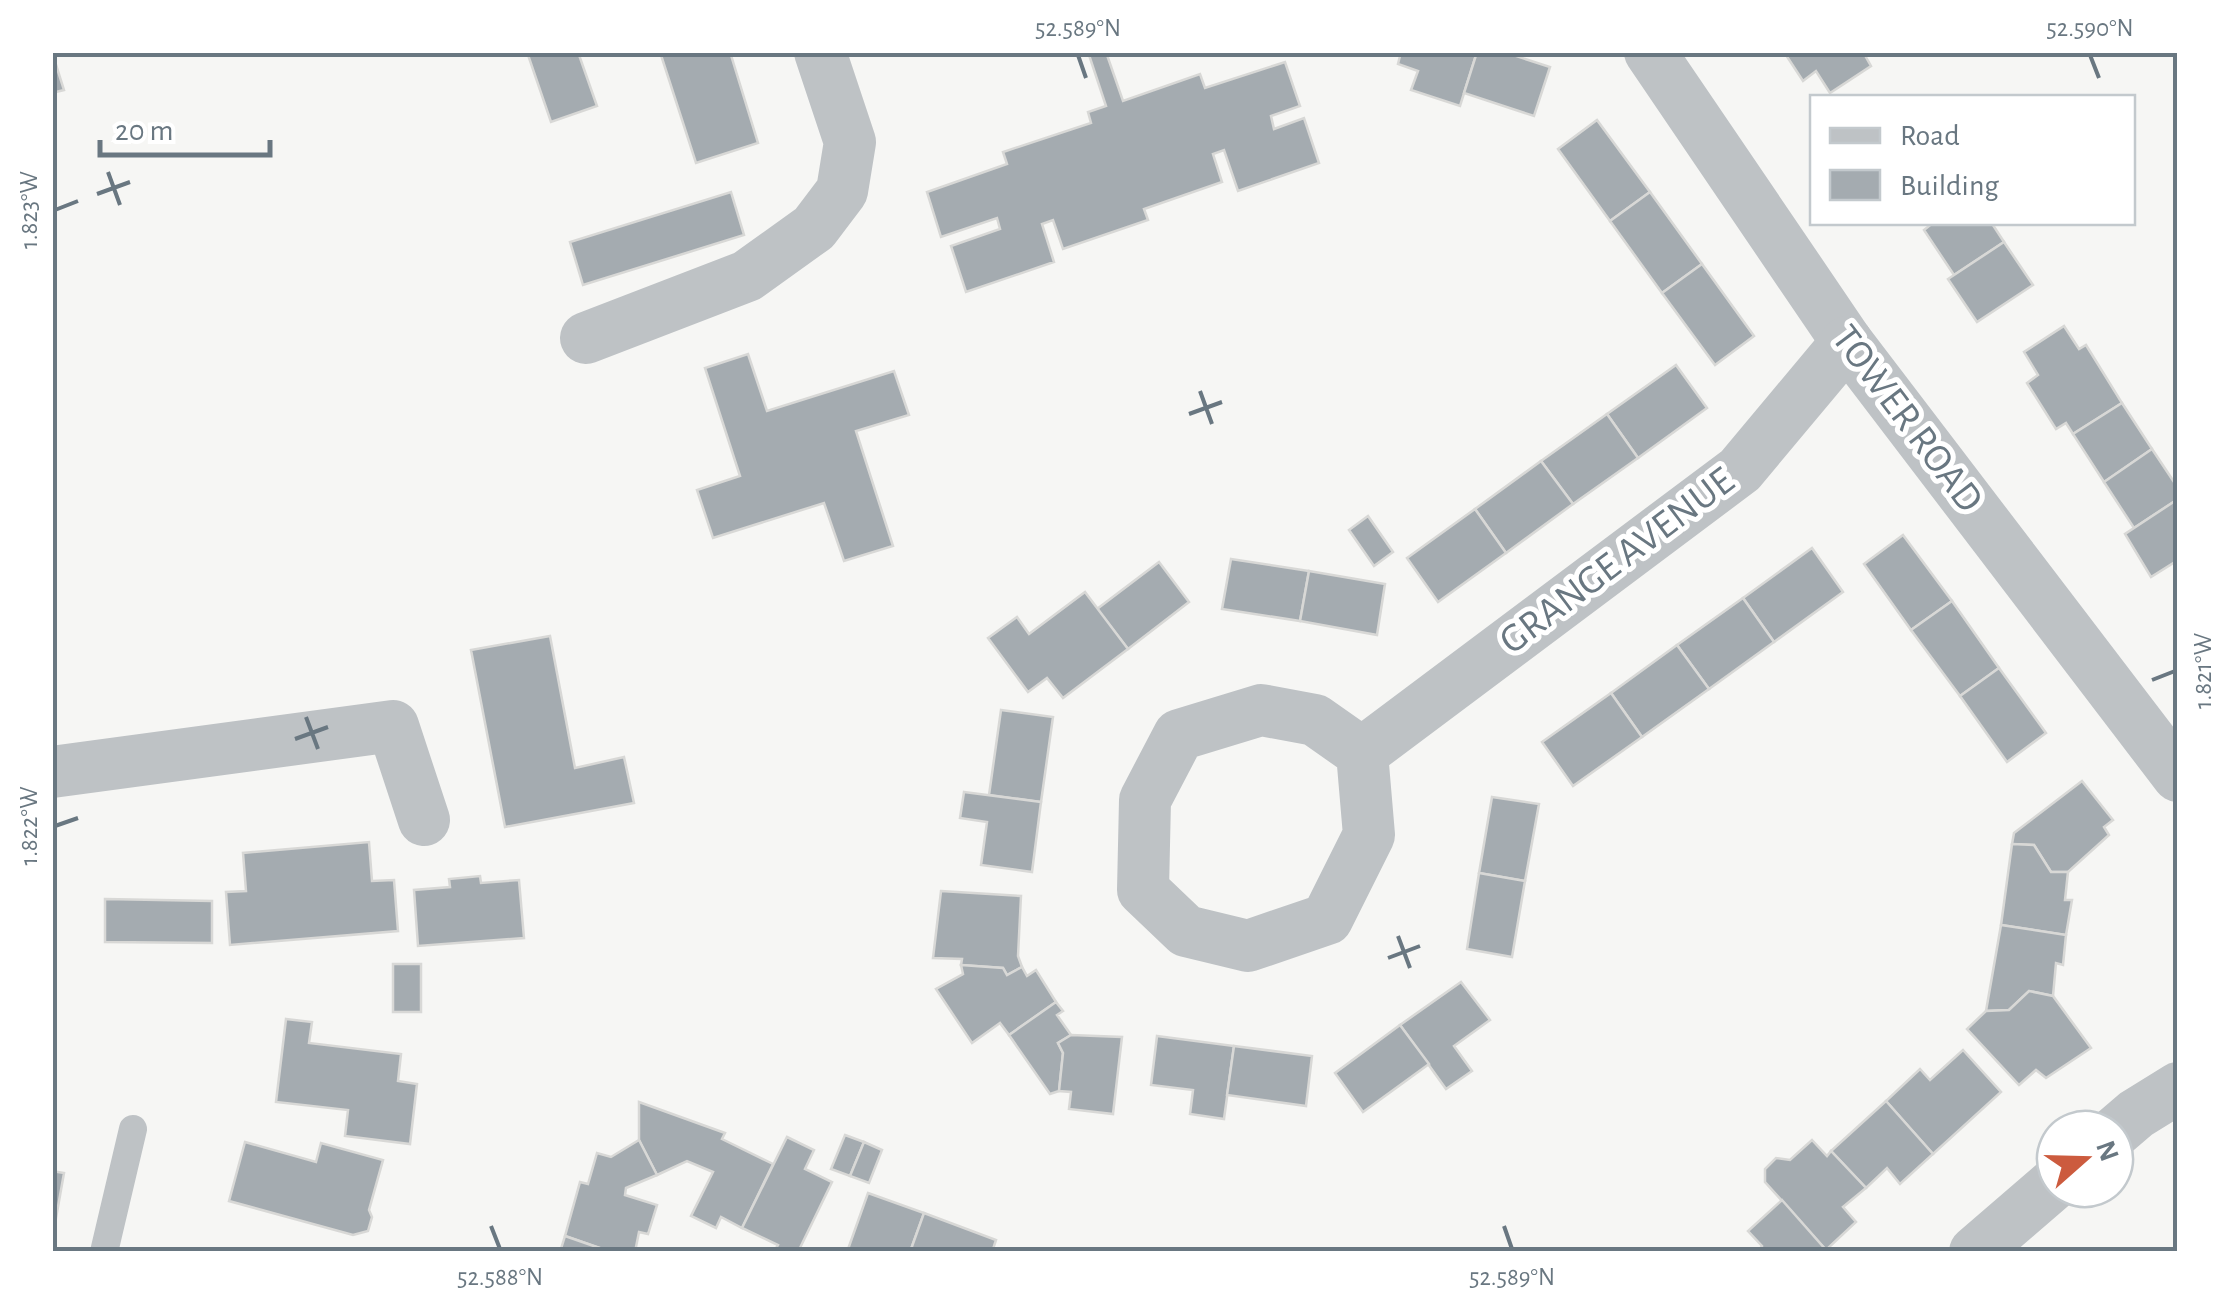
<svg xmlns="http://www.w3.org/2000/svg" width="2230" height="1304" viewBox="0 0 2230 1304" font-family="'Alegreya Sans',sans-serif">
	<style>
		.building { fill: #a4abb0; stroke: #d8d8d6; stroke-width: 2.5 }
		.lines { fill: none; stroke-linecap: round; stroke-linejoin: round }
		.lane { stroke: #bec2c5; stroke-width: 28 }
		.street { stroke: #bec2c5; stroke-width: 52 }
		.ticks { fill: none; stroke: #697781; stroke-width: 4 }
		.labels { text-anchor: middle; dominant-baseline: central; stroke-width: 10; stroke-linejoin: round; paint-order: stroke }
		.street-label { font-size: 40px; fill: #697781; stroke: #fff }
		.neatline { fill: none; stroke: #697781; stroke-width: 4 }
		.ticks-label { font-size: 25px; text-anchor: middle; fill: #697781 }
	</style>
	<rect width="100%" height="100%" fill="#f6f6f4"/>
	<!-- building -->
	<g class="building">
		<polygon points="52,52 64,90 52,93"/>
		<polygon points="527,52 578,52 597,106 551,122"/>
		<polygon points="660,52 730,52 758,143 696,163"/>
		<polygon points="1088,52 1106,52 1123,101 1200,74 1205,88 1285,62 1300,106 1271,116 1274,129 1304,118 1319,163 1238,191 1224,150 1213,154 1222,182 1144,209 1148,220 1063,249 1053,220 1042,224 1054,262 966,292 951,246 1000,229 997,218 941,237 927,192 1007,164 1003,152 1091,123 1088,112 1106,106"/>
		<polygon points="1401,52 1477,52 1460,106 1411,90 1418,71 1398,64"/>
		<polygon points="1477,52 1517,52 1516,56 1550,67 1534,116 1464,93"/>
		<polygon points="1784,52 1863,52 1871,66 1830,93 1816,71 1803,81"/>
		<polygon points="1597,120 1650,192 1610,221 1558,149"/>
		<polygon points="731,192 744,235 583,285 570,242"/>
		<polygon points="1650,192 1702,264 1662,293 1610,221"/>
		<polygon points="1934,222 1991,222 2004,242 1954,275 1924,230"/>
		<polygon points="2004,242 2033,285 1977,322 1948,279"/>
		<polygon points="1702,264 1754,336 1715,365 1662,293"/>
		<polygon points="2064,326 2079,349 2086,345 2122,403 2073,434 2066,423 2056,429 2027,383 2038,375 2024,352"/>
		<polygon points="748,354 767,411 894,371 909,415 856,431 893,546 844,561 824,503 713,538 697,490 740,476 705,368"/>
		<polygon points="1676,365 1707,408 1638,458 1607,414"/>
		<polygon points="2122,403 2152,449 2104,482 2073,434"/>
		<polygon points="1607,414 1638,458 1573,504 1541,461"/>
		<polygon points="2152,449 2178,488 2178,499 2134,528 2104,482"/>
		<polygon points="1541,461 1573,504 1506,553 1475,509"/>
		<polygon points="2178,499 2178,560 2151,577 2125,534"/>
		<polygon points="1475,509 1506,553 1438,602 1407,558"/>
		<polygon points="1368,516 1393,552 1374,566 1349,530"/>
		<polygon points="1903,535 1952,601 1911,630 1864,564"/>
		<polygon points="1812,548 1843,592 1774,642 1743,598"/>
		<polygon points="1231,559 1309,571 1300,621 1222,609"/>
		<polygon points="1159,562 1189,602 1128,649 1097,609"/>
		<polygon points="1309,571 1385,584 1377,635 1300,621"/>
		<polygon points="1085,592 1128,649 1063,698 1047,678 1028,692 988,638 1017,617 1029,634"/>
		<polygon points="1743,598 1774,642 1709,689 1677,645"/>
		<polygon points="1952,601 1999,668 1960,696 1911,630"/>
		<polygon points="550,636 575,768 624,757 634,803 505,827 471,650"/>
		<polygon points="1677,645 1709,689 1642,737 1611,693"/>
		<polygon points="1999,668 2046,733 2007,762 1960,696"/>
		<polygon points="1611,693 1642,737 1573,786 1542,742"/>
		<polygon points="1001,710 1053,717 1041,802 989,795"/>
		<polygon points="2082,781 2113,820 2104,827 2109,835 2068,872 2051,872 2034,845 2012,844 2014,833"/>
		<polygon points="964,792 1041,802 1032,872 981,865 987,822 960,818"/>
		<polygon points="1492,797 1539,804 1525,881 1479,873"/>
		<polygon points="369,842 372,881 394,880 398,931 230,945 226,892 246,891 243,853"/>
		<polygon points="2012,844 2034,845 2051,872 2068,872 2065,900 2072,900 2066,935 2001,925"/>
		<polygon points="1479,873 1525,881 1512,957 1467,949"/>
		<polygon points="480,876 481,883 519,880 524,938 418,946 414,890 450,887 449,879"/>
		<polygon points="941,891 1021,896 1018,956 1022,967 1007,975 1003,968 961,965 962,959 933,958"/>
		<polygon points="105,899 212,901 212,943 105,942"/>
		<polygon points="2001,925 2066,935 2063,965 2056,963 2053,996 2029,991 2009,1010 1986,1011"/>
		<rect x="393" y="964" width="28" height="48"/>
		<polygon points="961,965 1003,968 1007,975 1022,967 1027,976 1036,970 1056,1002 1009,1035 1000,1023 972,1043 936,989 963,974"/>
		<polygon points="1461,982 1490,1020 1454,1046 1472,1071 1446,1089 1400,1025"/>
		<polygon points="2029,991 2053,996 2091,1048 2046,1078 2036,1070 2019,1085 1967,1029 1986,1011 2009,1010"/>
		<polygon points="1056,1002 1063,1011 1057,1015 1071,1035 1058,1043 1063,1053 1059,1091 1050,1094 1009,1035"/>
		<polygon points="286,1019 312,1022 309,1043 401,1054 398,1081 417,1084 410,1144 345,1136 348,1110 276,1102"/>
		<polygon points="1400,1025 1429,1064 1363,1112 1335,1073"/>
		<polygon points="1071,1035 1122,1037 1113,1114 1069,1109 1071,1092 1059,1091 1063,1053 1058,1043"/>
		<polygon points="1157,1036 1234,1046 1224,1119 1190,1114 1193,1090 1151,1085"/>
		<polygon points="1234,1046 1312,1056 1306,1106 1227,1095"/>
		<polygon points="1963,1050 2001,1092 1933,1154 1886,1101 1920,1069 1930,1080"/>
		<polygon points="1886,1101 1933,1154 1900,1184 1887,1168 1866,1188 1831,1151"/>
		<polygon points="639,1102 725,1133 722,1139 773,1164 742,1228 721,1217 716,1228 691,1216 713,1172 687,1161 657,1175 639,1140"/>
		<polygon points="845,1135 864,1142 850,1176 831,1169"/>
		<polygon points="787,1137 814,1150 805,1169 832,1182 798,1252 779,1252 775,1250 778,1245 742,1228"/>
		<polygon points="639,1140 657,1175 626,1188 625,1195 657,1205 648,1234 639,1232 635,1252 611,1252 565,1236 580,1182 588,1184 597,1153 611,1157"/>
		<polygon points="1812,1140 1827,1156 1831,1151 1866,1188 1843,1207 1856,1222 1826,1250 1765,1182 1765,1169 1776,1158 1790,1160"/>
		<polygon points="245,1142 316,1162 321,1143 383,1160 369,1210 372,1217 368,1231 353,1235 229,1201"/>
		<polygon points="864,1142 882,1150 869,1183 850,1176"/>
		<polygon points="52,1171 64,1173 53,1235 52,1235"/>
		<polygon points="868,1193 924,1213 910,1252 847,1252"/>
		<polygon points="1782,1200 1826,1250 1824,1252 1757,1252 1762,1246 1748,1231"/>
		<polygon points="924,1213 996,1240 993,1249 999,1252 910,1252"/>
		<polygon points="565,1236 611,1252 560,1252"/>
	</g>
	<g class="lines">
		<!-- lane -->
		<polyline class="lane" points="104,1252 133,1129"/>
		<!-- street -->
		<g class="street">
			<polyline points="1650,52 1847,342 2178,776"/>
			<polyline points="586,338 747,276 814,228 842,191 850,142 820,52"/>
			<polyline points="1362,753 1315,720 1261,710 1179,735 1145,800 1143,890 1186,931 1248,946 1327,919 1369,835 1362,753 1740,470 1847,342"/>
			<polyline points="52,772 393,726 424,820"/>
			<polyline points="2115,1132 2136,1114 2178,1088"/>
			<polyline points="1975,1252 2055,1183"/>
		</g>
	</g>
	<!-- ticks -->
	<path class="ticks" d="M1078 55 1086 78M2090 55 2099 78M108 172 120 205M97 194 130 182M55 210 78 201M1200 391 1212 424M1189 414 1222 402M2152 680 2175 671M306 717 318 749M295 739 328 727M55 826 78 818M1398 936 1410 968M1388 958 1420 946M491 1226 500 1249M1504 1226 1512 1249"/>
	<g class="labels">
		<!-- street labels -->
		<g class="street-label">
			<text transform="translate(1907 419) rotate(53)">TOWER ROAD</text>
			<text transform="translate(1617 561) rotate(-37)">GRANGE AVENUE</text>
		</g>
	</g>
	<!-- border -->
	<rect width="2230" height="1304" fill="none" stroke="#ffffff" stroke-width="110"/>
	<!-- legend -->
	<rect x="1810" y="95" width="325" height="130" fill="#ffffff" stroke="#c3c9cd" stroke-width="2.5"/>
	<rect x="1830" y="128" width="50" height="15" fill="#bec2c5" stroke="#c3c9cd" stroke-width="2.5"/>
	<text x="1900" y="145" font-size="30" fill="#697781">Road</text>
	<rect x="1830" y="170" width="50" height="30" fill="#a4abb0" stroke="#c3c9cd" stroke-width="2.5"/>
	<text x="1900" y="195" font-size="30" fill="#697781">Building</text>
	<!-- north arrow -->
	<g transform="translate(2085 1159) rotate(70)"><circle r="48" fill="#ffffff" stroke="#c3c9cd" stroke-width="2.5"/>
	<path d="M0-8L18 38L0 25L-18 38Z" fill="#cc5b3e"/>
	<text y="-15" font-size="28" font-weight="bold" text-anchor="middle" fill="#697781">N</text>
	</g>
	<!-- scale -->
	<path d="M100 140v15h170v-15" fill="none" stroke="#697781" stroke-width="5"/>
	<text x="115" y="140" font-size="30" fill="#697781" stroke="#ffffff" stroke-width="8" paint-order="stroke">20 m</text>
	<rect x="55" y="55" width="2120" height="1194" class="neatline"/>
	<g class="ticks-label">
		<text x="1078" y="36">52.589°N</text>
		<text x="2090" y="36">52.590°N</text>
		<text transform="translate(28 210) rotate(-90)" y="9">1.823°W</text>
		<text transform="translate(2202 671) rotate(-90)" y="9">1.821°W</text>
		<text transform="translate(28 826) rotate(-90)" y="9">1.822°W</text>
		<text x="500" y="1285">52.588°N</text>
		<text x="1512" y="1285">52.589°N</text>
	</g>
</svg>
